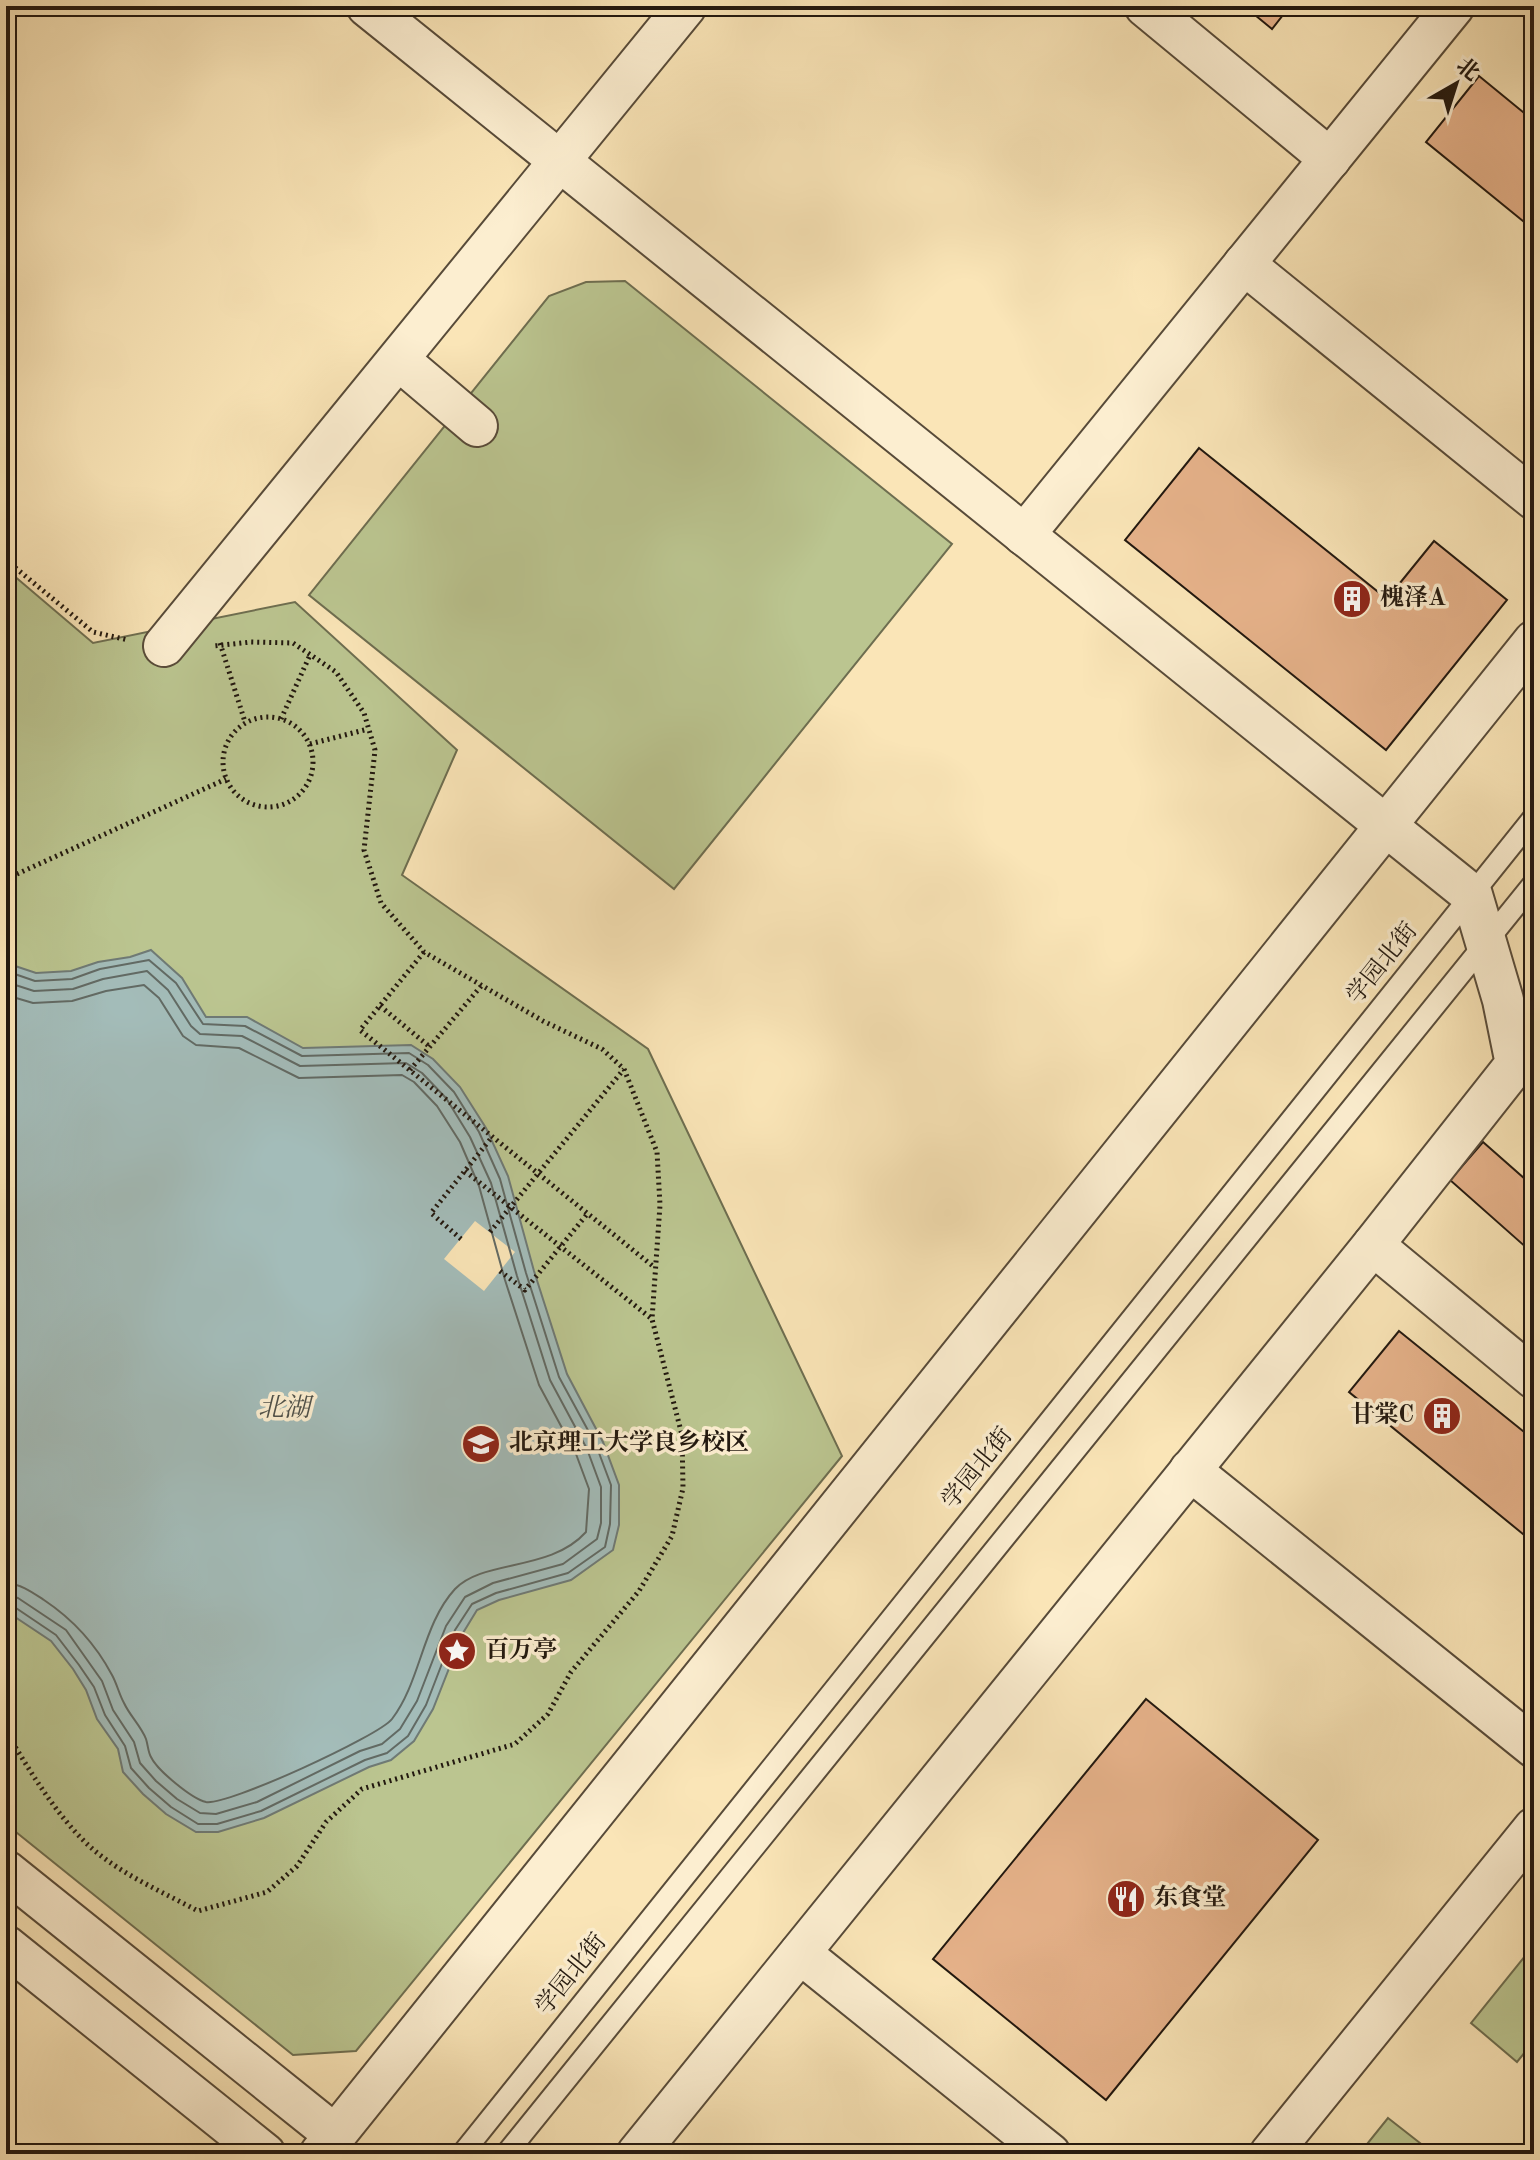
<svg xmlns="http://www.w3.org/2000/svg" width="1540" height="2160" viewBox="0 0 1540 2160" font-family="'Old Standard TT','Noto Serif SC',serif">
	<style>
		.green { fill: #bbc590; stroke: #6e6e50; stroke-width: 2 }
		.water { fill: #a3bcb9; stroke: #6f7a75; stroke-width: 2 }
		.pier { fill: #fae5b7 }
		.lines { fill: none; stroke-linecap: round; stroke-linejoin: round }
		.shore { stroke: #626a64; stroke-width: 2 }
		.building { fill: #e6b28a; stroke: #22180f; stroke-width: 2 }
		.lane-casing { stroke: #584b39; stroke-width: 24 }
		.street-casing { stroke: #584b39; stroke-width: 44 }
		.path { stroke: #22180f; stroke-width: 5; stroke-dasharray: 2 4; stroke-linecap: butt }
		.lane { stroke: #fceed0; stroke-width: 20 }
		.street { stroke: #fceed0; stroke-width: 40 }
		.labels { text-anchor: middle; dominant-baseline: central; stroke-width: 7; stroke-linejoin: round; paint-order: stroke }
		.poi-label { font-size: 24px; font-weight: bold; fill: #22180f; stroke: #fceed0; text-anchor: start }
		.street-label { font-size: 24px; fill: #22180f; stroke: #fceed0 }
		.water-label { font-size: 26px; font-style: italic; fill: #4f514a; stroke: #fceed0 }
	</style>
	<rect width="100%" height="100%" fill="#fae5b7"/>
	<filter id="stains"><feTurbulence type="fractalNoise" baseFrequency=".0025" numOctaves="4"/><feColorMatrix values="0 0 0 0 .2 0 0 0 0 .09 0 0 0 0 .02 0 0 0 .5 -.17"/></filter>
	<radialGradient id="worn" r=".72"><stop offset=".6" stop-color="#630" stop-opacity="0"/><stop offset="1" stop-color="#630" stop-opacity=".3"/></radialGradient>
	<!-- green -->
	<g class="green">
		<polygon points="625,281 952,544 674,889 309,595 549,296 586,282"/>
		<polygon points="6,569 93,643 295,602 457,750 402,875 648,1049 842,1456 356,2051 293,2055 6,1824"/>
		<polygon points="1534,1945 1534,2041 1517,2062 1471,2023"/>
		<polygon points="1388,2118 1434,2154 1359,2154"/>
	</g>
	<!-- water -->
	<polygon class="water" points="151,950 182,978 206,1017 247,1017 303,1048 411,1045 433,1059 460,1087 486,1128 508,1176 534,1271 567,1374 603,1442 619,1485 619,1525 613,1550 571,1580 499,1600 477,1610 463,1633 433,1709 414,1741 391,1760 369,1767 264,1818 218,1832 196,1832 166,1814 143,1794 123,1772 118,1749 97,1719 86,1690 73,1669 51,1641 6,1611 6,963 36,973 71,971 98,962 130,957"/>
	<!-- pier -->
	<polygon class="pier" points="475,1221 515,1252 484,1291 444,1259"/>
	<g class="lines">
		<!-- shore -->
		<g class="shore">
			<polyline points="6,971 35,981 72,979 100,969 149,960 176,983 203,1024 245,1026 302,1056 409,1053 428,1065 454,1092 479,1132 500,1179 526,1273 559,1377 596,1445 611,1485 610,1524 605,1547 568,1573 496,1593 472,1604 455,1630 426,1705 408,1736 387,1753 365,1760 261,1811 217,1824 198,1824 171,1807 149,1788 131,1768 125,1746 105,1715 94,1687 79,1665 56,1635 13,1606 6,1605"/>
			<polyline points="6,982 34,991 73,989 103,979 147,971 168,990 191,1026 200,1034 242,1036 300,1066 406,1063 422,1073 446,1098 470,1137 491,1183 517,1276 550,1380 587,1449 601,1487 601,1523 597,1539 563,1564 493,1583 465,1597 446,1626 417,1701 400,1729 382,1744 360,1751 257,1802 216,1814 200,1813 177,1799 156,1781 140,1763 134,1742 113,1710 102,1681 66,1630 18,1598 6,1595"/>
			<path d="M6 995 33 1003 72 1001 106 991 144 985 159 998 183 1036 196 1045 239 1048 299 1078 402 1075 414 1082 437 1106 460 1142 479 1186 505 1280 539 1385 576 1454 589 1489 586 1532C550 1572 484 1559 455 1589 422 1625 421 1681 392 1719 379 1736 227 1806 206 1802 192 1799 157 1770 151 1757 148 1752 148 1745 146 1739 141 1726 130 1716 124 1703 119 1694 117 1684 112 1675 95 1643 74 1620 44 1600 32 1592 21 1584 6 1583"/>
		</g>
	</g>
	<!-- building -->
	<g class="building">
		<polygon points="1244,6 1290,6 1272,29"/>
		<polygon points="1479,76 1534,121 1534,230 1426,142"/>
		<polygon points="1199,448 1387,599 1434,541 1507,600 1386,750 1125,540"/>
		<polygon points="1483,1142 1534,1187 1534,1243 1528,1249 1450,1180"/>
		<polygon points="1399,1331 1534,1440 1534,1543 1349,1392"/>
		<polygon points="1146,1699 1318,1840 1106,2100 933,1959"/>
	</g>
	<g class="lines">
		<!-- lane casing -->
		<g class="lane-casing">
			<g id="lane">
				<polyline points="462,2154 1534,817"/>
				<polyline points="506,2154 1534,883"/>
			</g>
		</g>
		<!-- street casing -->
		<g class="street-casing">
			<g id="street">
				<polyline points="367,6 1472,895 1503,1000 1516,1064 1373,1245 637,2154"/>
				<polyline points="1145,6 1330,159"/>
				<polyline points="1244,264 1534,499"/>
				<polyline points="399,360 477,426"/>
				<polyline points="1024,535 1454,6"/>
				<polyline points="164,646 686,6"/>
				<polyline points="1373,1245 1534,1378"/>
				<polyline points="1190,1470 1534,1747"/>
				<polyline points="6,1871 335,2135"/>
				<polyline points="6,1946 265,2154"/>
				<polyline points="800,1953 1050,2154"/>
				<polyline points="320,2154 1534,641"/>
				<polyline points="1270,2154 1534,1828"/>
			</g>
		</g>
		<!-- path -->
		<g class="path">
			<polyline points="6,560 93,632 128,640"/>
			<polyline points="220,643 245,722"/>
			<circle cx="268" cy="762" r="45"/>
			<polyline points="281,719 310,655"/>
			<polyline points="310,744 368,729"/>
			<polyline points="6,879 226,779"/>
			<polyline points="424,952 360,1030 654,1267"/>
			<polyline points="380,1006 430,1047"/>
			<polyline points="410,1070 482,985"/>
			<polyline points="465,1171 652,1319"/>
			<polyline points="490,1232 624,1069"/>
			<polyline points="461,1239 431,1213 492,1137"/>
			<polyline points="500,1271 525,1290 588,1213"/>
			<path d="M6 1732C29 1769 51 1807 82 1839 113 1871 159 1890 198 1911L267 1892 297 1866 326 1822 362 1789 515 1744 548 1714 571 1672 639 1591 672 1536 683 1488 682 1435 652 1319 660 1205 657 1152 624 1069 602 1049 543 1021 424 952 381 903 364 850 375 750 364 713 336 672 293 643 251 642 214 646"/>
		</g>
		<!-- lane -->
		<use href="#lane" class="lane"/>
		<!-- street -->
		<use href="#street" class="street"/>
	</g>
	<!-- icons -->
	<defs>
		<g id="building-disc" transform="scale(2)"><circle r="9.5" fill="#8f2418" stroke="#fceed0"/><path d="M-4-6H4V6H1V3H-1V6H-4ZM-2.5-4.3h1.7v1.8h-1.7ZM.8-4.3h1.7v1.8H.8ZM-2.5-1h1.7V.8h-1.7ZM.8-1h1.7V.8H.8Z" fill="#fff"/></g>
		<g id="university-disc" transform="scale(2)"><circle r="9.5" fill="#8f2418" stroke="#fceed0"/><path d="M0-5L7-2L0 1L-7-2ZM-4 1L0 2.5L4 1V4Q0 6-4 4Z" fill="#fff"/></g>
		<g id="sight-disc" transform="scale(2)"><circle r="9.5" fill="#8f2418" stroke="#fceed0"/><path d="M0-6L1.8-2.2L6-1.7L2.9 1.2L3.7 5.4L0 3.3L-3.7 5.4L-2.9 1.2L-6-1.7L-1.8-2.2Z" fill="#fff"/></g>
		<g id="restaurant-disc" transform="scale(2)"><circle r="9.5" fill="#8f2418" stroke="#fceed0"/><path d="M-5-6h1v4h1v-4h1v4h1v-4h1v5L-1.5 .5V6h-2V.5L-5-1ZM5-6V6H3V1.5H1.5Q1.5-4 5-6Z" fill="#fff"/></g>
	</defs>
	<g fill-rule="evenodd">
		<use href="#building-disc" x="1352" y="599"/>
		<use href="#building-disc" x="1442" y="1416"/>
		<use href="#university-disc" x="481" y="1444"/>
		<use href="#sight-disc" x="457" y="1651"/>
		<use href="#restaurant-disc" x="1126" y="1899"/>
	</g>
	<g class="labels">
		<!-- poi labels -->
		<g class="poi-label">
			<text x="1380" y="599">槐泽A</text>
			<text x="1414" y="1416" text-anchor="end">甘棠C</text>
			<text x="509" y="1444">北京理工大学良乡校区</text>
			<text x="485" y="1651">百万亭</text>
			<text x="1154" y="1899">东食堂</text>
		</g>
		<!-- street labels -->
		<g class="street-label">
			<text transform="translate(1383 964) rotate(-51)">学园北街</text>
			<text transform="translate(978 1469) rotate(-51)">学园北街</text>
			<text transform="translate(572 1975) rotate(-51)">学园北街</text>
		</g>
		<!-- water labels -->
		<g class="water-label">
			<text x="284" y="1409">北湖</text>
		</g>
	</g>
	<!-- margin -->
	<rect width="1540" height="2160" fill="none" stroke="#fae5b7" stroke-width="32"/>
	<rect x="8" y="8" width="1524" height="2144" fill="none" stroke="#22180f" stroke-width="4"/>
	<rect x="16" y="16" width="1508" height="2128" fill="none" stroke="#22180f" stroke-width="2"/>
	<!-- north arrow -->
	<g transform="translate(1456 84) rotate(39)" stroke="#fceed0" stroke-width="6" paint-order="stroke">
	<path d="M0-6L14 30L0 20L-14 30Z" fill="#22180f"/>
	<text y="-12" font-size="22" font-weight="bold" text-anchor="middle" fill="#22180f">北</text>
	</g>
	<rect width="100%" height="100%" filter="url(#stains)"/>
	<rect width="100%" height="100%" fill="url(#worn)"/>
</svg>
